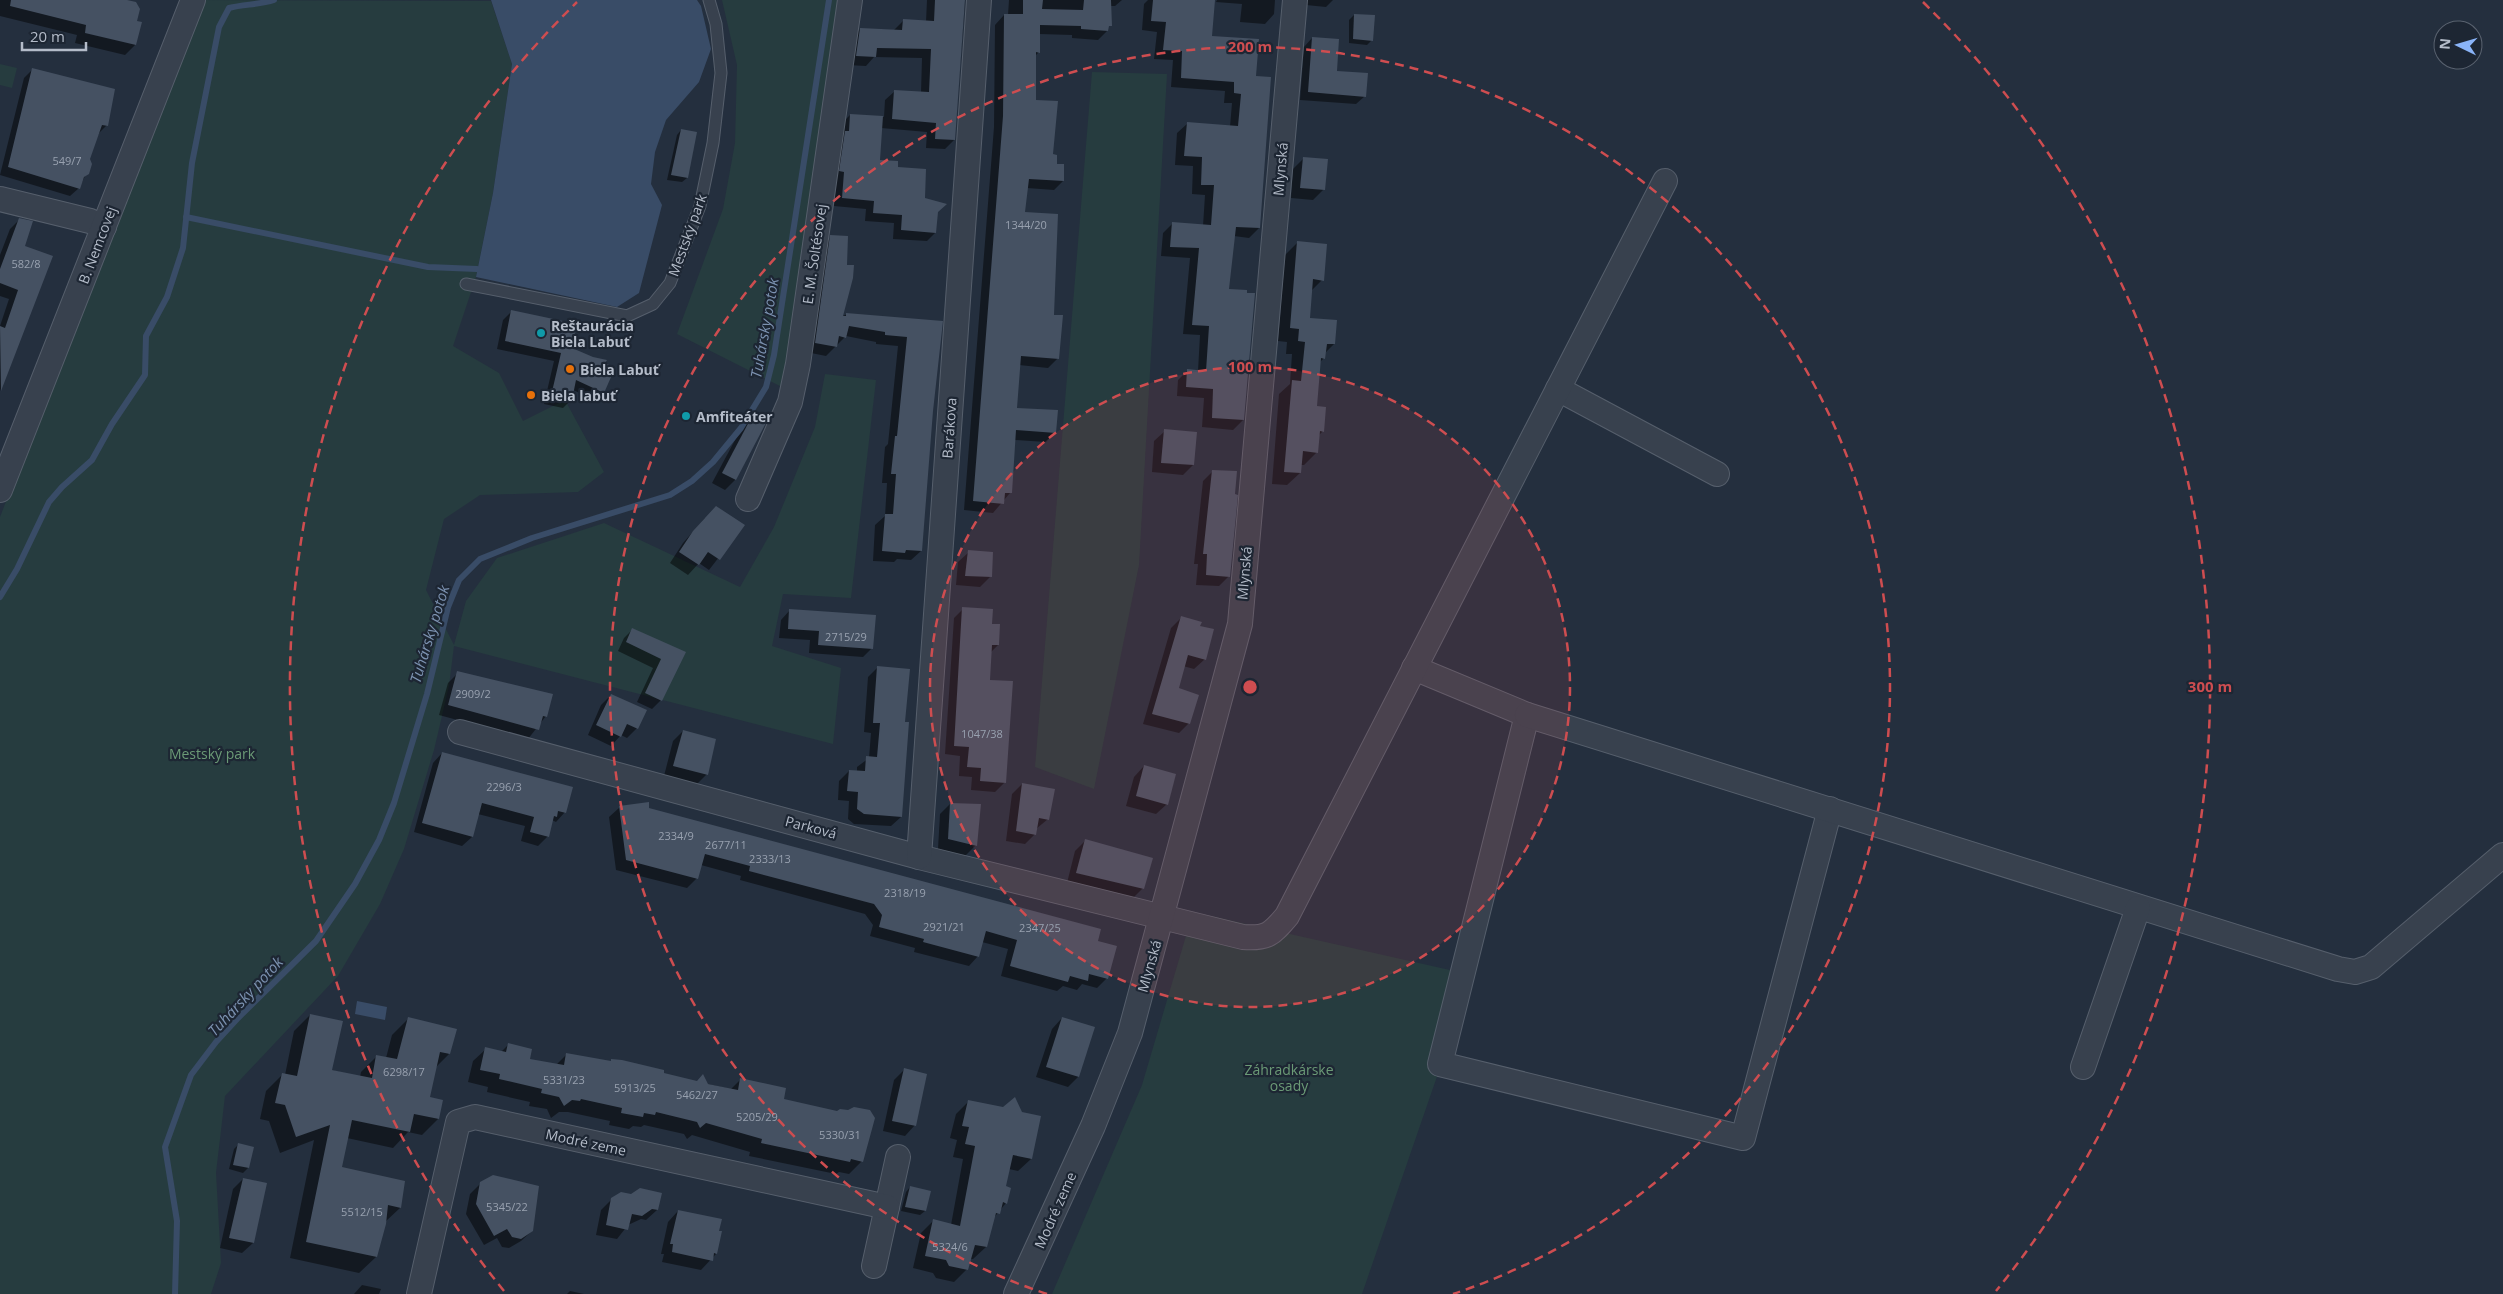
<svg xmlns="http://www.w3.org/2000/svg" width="2503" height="1294" viewBox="0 0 2503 1294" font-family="'Open Sans',sans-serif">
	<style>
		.green { fill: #263c3f }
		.water { fill: #394c67 }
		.shadow { fill: #0007 }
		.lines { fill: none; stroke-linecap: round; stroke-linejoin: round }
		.stream { stroke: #394c67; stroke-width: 6 }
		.building { fill: #455162 }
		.service-casing { stroke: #565f6c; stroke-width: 13 }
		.minor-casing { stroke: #565f6c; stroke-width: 26 }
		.service { stroke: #38414e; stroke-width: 11 }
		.minor { stroke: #38414e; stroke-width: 24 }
		.ring { fill: none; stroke: #ce4d50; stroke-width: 2.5; stroke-dasharray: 9 6 }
		.culture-dot { fill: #0f9aa8; stroke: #1d2633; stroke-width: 2 }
		.food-dot { fill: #e8710a; stroke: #1d2633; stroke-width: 2 }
		.labels { text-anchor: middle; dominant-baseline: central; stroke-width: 4.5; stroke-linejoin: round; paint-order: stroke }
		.number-label { font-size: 11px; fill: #98a1af }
		.street-label { font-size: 14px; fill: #b4bcc9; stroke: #1d2633 }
		.poi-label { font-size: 14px; font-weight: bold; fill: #b4bcc9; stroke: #1d2633; text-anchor: start }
		.park-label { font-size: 14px; fill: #6b9a76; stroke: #1d2633 }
		.water-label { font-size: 15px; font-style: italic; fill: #7c92b1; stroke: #1d2633 }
		.centre { fill: #ce4d50; stroke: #1d2633; stroke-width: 2.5 }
		.ring-label { font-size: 15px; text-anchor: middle; font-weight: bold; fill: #ce4d50; stroke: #1d2633; stroke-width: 4.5; stroke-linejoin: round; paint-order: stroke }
	</style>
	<rect width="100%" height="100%" fill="#242f3e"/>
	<!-- green -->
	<g class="green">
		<polygon points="200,0 491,1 512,64 493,193 476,277 453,346 499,373 523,421 565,400 604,472 578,492 480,495 444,519 426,590 454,645 466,601 497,558 604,523 740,587 774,527 815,427 825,374 876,380 851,598 783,594 772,646 841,668 833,744 454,646 449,686 434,750 404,849 380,904 338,976 225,1096 216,1173 221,1263 211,1294 0,1294 0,517"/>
		<polygon points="722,0 845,0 788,390 677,334 723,209 735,143 737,65"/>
		<polygon points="0,64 17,68 12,88 0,85"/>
		<polygon points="1092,72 1167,74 1139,565 1094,789 1035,767"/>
		<polygon points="1193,912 1472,975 1362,1294 1052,1294 1142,1085"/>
	</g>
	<!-- water -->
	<g class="water">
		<polygon points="491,0 697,0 701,6 711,49 699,82 666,120 655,152 651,184 662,205 639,293 617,307 476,277 493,193 512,64"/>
		<polygon points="357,1001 387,1007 385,1020 355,1014"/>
	</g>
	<!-- shadow -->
	<g class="shadow">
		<polygon points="0,0 122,0 136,22 135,45 125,55 75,43 77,35 0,16"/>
		<polygon points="927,0 965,0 954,140 945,149 926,148 927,132 881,128 878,161 896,168 936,212 935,233 927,241 893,239 894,223 865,221 866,209 834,206 842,123 850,115 884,117 885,100 895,91 921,93 922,58 874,57 866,66 847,65 851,39 860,29 894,30 903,21 926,22"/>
		<polygon points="1009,0 1122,0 1115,6 1109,6 1107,31 1098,40 1072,38 1072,35 1039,34 1039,52 1035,56 1035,101 1055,165 1063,181 1054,190 1027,188 1023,213 1053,316 1058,358 1048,368 1019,365 1015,409 1055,432 1046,442 1015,440 1010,493 993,513 964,510 994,127 995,25 1004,15 1008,15"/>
		<polygon points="1148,0 1214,0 1211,37 1255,77 1259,228 1249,238 1234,236 1228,290 1243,420 1233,430 1202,427 1204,398 1177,396 1178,380 1188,370 1198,371 1200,335 1183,334 1190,258 1161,256 1163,233 1173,223 1203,226 1205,195 1192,194 1193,166 1175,165 1177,133 1187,124 1230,127 1232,103 1224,103 1225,91 1171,87 1173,60 1154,59 1157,32 1142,30 1144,4"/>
		<polygon points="1217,0 1275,0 1274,14 1265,24 1240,22 1242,4 1216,2"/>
		<polygon points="1307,0 1333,0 1326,7 1306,5"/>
		<polygon points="1354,15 1372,40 1367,45 1349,43 1349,20"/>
		<polygon points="1312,38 1336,72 1365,96 1356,104 1300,100 1304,47"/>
		<polygon points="32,70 107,125 99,133 88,159 91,164 79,188 70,196 0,175 24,78"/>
		<polygon points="681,130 687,178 682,182 667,180 677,135"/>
		<polygon points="1304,158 1323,190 1313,200 1291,198 1293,169"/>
		<polygon points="20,219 24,247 51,257 0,391 0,326 9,299 0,296 0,255 10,229"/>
		<polygon points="831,237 841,317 847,314 941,322 932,411 921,551 911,560 897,559 894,562 873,561 875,525 885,516 887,483 882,483 885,447 888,444 898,346 876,344 876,342 846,336 826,356 806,352 821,247"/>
		<polygon points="1297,243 1322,280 1310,292 1308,319 1334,344 1325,353 1324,358 1319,363 1316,407 1323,431 1318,436 1317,452 1304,465 1300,465 1300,473 1287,485 1272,484 1279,394 1290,384 1292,354 1286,354 1287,342 1278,341 1285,255"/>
		<polygon points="511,312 571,349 614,369 603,392 595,400 573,390 571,400 563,408 544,404 554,361 497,349 503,320"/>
		<polygon points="752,417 764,424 735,480 725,490 712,483 742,427"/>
		<polygon points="1165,431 1193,465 1183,475 1152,472 1154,441"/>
		<polygon points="1213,471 1229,576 1219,586 1196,585 1198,564 1194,564 1203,481"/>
		<polygon points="705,518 743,526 709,570 699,563 688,575 670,563 683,543"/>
		<polygon points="969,552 990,577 980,587 956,585 958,562"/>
		<polygon points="963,609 991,625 998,645 991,652 989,681 1005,782 995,792 971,790 972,777 959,776 960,756 945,754 954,618"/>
		<polygon points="790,610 872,648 863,657 809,653 810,640 779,638 781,620"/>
		<polygon points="1181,618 1199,627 1205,659 1194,669 1183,666 1177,689 1189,723 1179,733 1143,724 1171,628"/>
		<polygon points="633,629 684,653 661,700 652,709 637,702 653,668 618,651 624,638"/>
		<polygon points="877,668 904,723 901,817 891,826 854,824 848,819 849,801 838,800 839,781 849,771 857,772 857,767 869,758 871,733 864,732 868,677"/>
		<polygon points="458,673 546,716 528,739 439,715 448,683"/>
		<polygon points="611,695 637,728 627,738 621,735 611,746 588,735 601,705"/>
		<polygon points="683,731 707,774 696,785 664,776 673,741"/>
		<polygon points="442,753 565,812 556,822 552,820 548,836 538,846 521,841 525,826 478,814 472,837 462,846 414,832 433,763"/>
		<polygon points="1144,766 1167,804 1156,814 1126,806 1134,777"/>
		<polygon points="1022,784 1048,819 1036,829 1035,834 1025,844 1006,841 1012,794"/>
		<polygon points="647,804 648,809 1097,942 1107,978 1097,988 1082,984 1077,990 1063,986 1057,991 1001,976 1008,949 982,942 978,956 969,966 914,952 915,948 870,936 873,925 865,914 740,880 741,876 701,865 697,878 687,888 616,870 609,817 619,808"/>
		<polygon points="950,804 976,845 965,856 938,849 940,814"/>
		<polygon points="1085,841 1143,888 1133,898 1067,883 1075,851"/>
		<polygon points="310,1015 331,1070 360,1077 361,1072 377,1056 386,1058 392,1035 408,1019 449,1054 435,1068 428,1098 438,1119 422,1135 408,1132 393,1148 347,1138 341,1168 404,1182 400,1208 385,1222 376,1257 359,1273 290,1258 314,1140 280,1153 269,1121 260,1119 266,1091 282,1075 285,1075 294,1031"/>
		<polygon points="1062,1018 1093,1028 1078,1077 1068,1087 1036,1077 1052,1029"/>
		<polygon points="508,1045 529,1060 556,1065 567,1054 731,1089 741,1079 782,1100 862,1161 849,1174 839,1172 836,1174 749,1156 750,1152 692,1135 687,1139 684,1134 644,1125 641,1127 633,1126 629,1129 609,1125 610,1121 568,1112 559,1112 551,1118 547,1109 529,1106 530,1102 487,1092 488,1087 468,1082 473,1061 486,1049 501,1052"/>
		<polygon points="904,1070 915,1125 905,1136 883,1131 894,1080"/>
		<polygon points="969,1101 1031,1159 1018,1171 1009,1169 1005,1187 1006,1203 992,1220 986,1247 973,1259 970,1259 967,1269 954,1282 936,1278 933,1273 913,1268 921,1233 934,1220 951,1225 963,1159 953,1157 957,1140 950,1138 956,1114"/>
		<polygon points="238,1145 253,1148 248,1168 243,1173 229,1169 234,1149"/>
		<polygon points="243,1179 253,1243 242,1253 220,1248 233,1189"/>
		<polygon points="481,1183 532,1231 521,1241 509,1248 502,1247 497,1238 484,1245 466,1214 470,1194"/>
		<polygon points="910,1187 925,1211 920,1215 901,1211 906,1192"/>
		<polygon points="660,1194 657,1210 646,1220 641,1219 628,1225 617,1239 596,1235 601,1210 612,1199 631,1195"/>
		<polygon points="678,1211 716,1254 701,1270 662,1262 664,1254 661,1254 668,1222"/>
		<polygon points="362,1285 381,1289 379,1294 354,1294"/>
		<polygon points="570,1291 584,1294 567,1294"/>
	</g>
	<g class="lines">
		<!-- stream -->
		<g class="stream">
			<polyline points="186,217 428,267 477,269"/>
			<path d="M0 597 17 569 49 502 62 487 92 460 112 424 145 375 146 336 167 297 183 248 192 163 219 27 229 8C244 4 259 5 274 0"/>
			<polyline points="175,1294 177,1221 165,1147 191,1075 216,1042 238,1018 316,941 355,884 379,840 394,803 427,694 448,607 459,580 480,559 532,538 670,495 692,481 713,462 741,428 766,387 774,355 829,0"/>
		</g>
	</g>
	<!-- building -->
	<g class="building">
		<polygon points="11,0 127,0 136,2 140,9 137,21 142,22 136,45 85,33 86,25 10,6"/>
		<polygon points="935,0 965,0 955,140 935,139 936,123 892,119 894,90 929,92 931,49 877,48 876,57 856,56 860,28 902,30 903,19 934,21"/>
		<polygon points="1023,0 1043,0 1042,9 1083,10 1084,0 1111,0 1112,26 1109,26 1108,31 1081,29 1081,26 1040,25 1040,53 1036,52 1036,100 1058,101 1053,154 1057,155 1057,164 1064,164 1064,181 1029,179 1025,212 1058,214 1054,315 1063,315 1059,359 1021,356 1017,408 1058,410 1056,433 1016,430 1012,493 1005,493 1004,504 973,501 1003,116 1004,14 1023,14"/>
		<polygon points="1153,0 1215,0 1212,36 1259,39 1256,76 1271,77 1260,228 1236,227 1229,289 1247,290 1247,293 1255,293 1244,420 1212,418 1213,389 1186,387 1187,369 1206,371 1209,326 1192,325 1199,248 1170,247 1172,222 1211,225 1214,185 1201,185 1202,157 1184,156 1187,122 1238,126 1241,94 1234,93 1234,82 1181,78 1182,51 1163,50 1166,22 1151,21"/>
		<polygon points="1354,14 1375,15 1373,41 1353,39"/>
		<polygon points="1312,37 1339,39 1337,71 1368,73 1366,97 1308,92"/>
		<polygon points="32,68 115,89 108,126 102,125 90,159 92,164 89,174 84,177 80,189 8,167"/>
		<polygon points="850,114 883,116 880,160 898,161 898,167 926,169 925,198 947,204 938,212 936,233 901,230 902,215 873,213 874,201 842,198 844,172 839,171 845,131 849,131"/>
		<polygon points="681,129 697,132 688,178 671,175"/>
		<polygon points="1303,157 1328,159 1325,190 1300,188"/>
		<polygon points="19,218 33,221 25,246 53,256 1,391 0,326 5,328 18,290 0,283 0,269"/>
		<polygon points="830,235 848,236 847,265 854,265 853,278 843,316 846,316 846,313 943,321 933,411 922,551 906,550 905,553 882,551 885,514 893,514 896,474 891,474 895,436 897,436 907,337 885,335 885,332 849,326 846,338 839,336 837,347 815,343"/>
		<polygon points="1297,241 1327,244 1324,281 1313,279 1310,318 1337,320 1335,344 1327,344 1325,359 1321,358 1317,406 1326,407 1324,432 1320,431 1318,453 1303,451 1301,473 1284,472 1292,380 1301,381 1305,342 1298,341 1299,329 1290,328"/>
		<polygon points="511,310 577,324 572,348 593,357 607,360 605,363 615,368 604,393 576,380 572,400 551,396 561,353 505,341"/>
		<polygon points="752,416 766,423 736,480 722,473"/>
		<polygon points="1164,429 1197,432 1194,465 1161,463"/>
		<polygon points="1212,470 1237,471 1235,494 1238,495 1230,577 1206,575 1207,554 1203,554"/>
		<polygon points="716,506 745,525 720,560 708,552 699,565 679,552 693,531"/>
		<polygon points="968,550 993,552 992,577 965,576"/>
		<polygon points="962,607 993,609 992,624 1000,624 999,645 992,645 990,680 1013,681 1006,783 980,781 981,768 967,767 969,747 954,746"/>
		<polygon points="789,609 876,615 873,649 818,645 819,631 788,629"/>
		<polygon points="1181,616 1202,622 1200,626 1214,629 1206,660 1188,655 1179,688 1199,695 1190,724 1152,714"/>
		<polygon points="632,628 686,652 662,701 645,693 661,659 626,642"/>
		<polygon points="877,666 910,669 905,722 909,722 902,817 864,814 857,809 858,792 847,791 849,770 865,771 866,756 877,757 880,723 873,723"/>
		<polygon points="457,671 553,694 547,717 543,716 539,730 448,705"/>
		<polygon points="611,694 647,710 638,729 627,724 621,737 596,725"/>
		<polygon points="683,730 716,739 708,775 673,766"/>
		<polygon points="442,752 573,787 566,813 558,811 557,817 554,816 549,837 530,832 534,817 482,803 473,837 422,823"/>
		<polygon points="1144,765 1176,774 1168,805 1136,796"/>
		<polygon points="1022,783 1055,789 1049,820 1039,818 1036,835 1016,831"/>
		<polygon points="649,802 649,808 1101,929 1098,941 1117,946 1108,979 1089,974 1088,981 1070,976 1068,982 1010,966 1017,940 986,931 979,957 923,942 924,939 879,927 882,915 874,904 749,871 750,866 705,854 698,879 626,860 619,806"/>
		<polygon points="950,803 981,804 977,846 948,839"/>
		<polygon points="1085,839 1153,858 1144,889 1076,873"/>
		<polygon points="310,1014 343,1021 332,1070 372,1078 376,1055 397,1059 408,1017 457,1029 450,1054 440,1052 430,1097 443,1100 439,1119 414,1114 410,1132 352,1120 342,1167 405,1181 401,1208 388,1205 386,1224 377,1257 306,1242 330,1125 296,1137 285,1105 275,1103 282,1073 297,1076"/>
		<polygon points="1062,1017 1095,1027 1079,1077 1046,1067"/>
		<polygon points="508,1043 532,1049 530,1059 564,1065 566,1053 611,1061 611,1059 622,1060 664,1070 664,1073 697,1081 703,1074 708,1084 738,1090 740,1078 786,1088 784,1099 837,1111 840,1109 848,1110 854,1107 870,1110 875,1118 863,1162 851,1159 850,1162 761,1143 762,1139 706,1123 700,1128 697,1122 656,1112 655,1115 644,1113 643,1117 621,1113 622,1108 581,1099 580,1101 572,1100 564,1106 559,1097 541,1093 542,1089 499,1079 500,1074 480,1070 485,1047 506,1052"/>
		<polygon points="904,1068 927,1074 916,1126 892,1121"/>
		<polygon points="1015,1097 1022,1112 1041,1116 1032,1159 1013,1155 1006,1186 1011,1188 1007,1204 1003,1202 1000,1214 996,1213 987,1247 975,1245 968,1270 949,1266 946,1260 925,1256 933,1219 960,1226 975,1146 965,1144 969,1127 962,1126 968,1100 1003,1107"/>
		<polygon points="238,1143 254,1147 249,1168 233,1165"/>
		<polygon points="493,1175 539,1186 533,1231 521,1239 512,1237 507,1229 494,1236 476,1204 480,1182"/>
		<polygon points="243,1178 267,1183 254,1243 229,1238"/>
		<polygon points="910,1186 931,1191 926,1211 905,1207"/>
		<polygon points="640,1188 662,1193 658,1210 652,1209 642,1216 632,1214 628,1230 606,1225 611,1198 621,1192 631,1194"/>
		<polygon points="678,1210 722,1219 719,1231 722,1231 717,1254 714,1253 713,1261 672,1252 673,1244 670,1244"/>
	</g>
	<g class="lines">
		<!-- service casing -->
		<g class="service-casing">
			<polyline id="service" points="466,284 627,316 653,304 670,283 700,206 713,143 721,73 716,24 709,0"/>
		</g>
		<!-- minor casing -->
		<g class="minor-casing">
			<g id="minor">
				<polyline points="0,199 90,221 104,227"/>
				<polyline points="1558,389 1717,474"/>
				<polyline points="0,490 193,0"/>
				<polyline points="748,499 790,402 798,364 850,0"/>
				<polyline points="1414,668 1527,715 1440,1064 1743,1138 1830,809"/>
				<polyline points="1527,715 2338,969 2355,972 2371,967 2503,855"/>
				<path d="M460 732 919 857 1243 937C1267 939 1272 934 1287 916L1665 181"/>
				<polyline points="919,857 979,0"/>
				<polyline points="2083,1067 2138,908"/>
				<polyline points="874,1266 898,1157"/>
				<polyline points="419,1294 458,1122 475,1117 887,1207"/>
				<polyline points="1016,1294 1093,1126 1130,1033 1240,624 1295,0"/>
			</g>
		</g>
		<!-- service -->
		<use href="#service" class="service"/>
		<!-- minor -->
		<use href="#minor" class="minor"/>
	</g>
	<!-- distance rings -->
	<circle cx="1250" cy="687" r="320" fill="#ce4d50" fill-opacity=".12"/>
	<g class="ring">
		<circle cx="1250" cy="687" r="320"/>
		<path d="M1047 1294A640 640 0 1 1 1453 1294"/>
		<path d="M504 1291A960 960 0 0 1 577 2M1923 2A960 960 0 0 1 1996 1291"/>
	</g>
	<!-- markers -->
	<g class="culture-dot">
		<circle cx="541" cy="333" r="5"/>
		<circle cx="686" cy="416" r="5"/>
	</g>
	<g class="food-dot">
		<circle cx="570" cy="369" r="5"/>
		<circle cx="531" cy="395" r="5"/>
	</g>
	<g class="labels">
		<!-- number labels -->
		<g class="number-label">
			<text x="67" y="160">549/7</text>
			<text x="1026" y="224">1344/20</text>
			<text x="26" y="263">582/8</text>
			<text x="846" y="636">2715/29</text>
			<text x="473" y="693">2909/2</text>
			<text x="982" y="733">1047/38</text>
			<text x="504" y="786">2296/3</text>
			<text x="676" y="835">2334/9</text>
			<text x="726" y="844">2677/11</text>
			<text x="770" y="858">2333/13</text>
			<text x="905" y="892">2318/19</text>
			<text x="944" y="926">2921/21</text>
			<text x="1040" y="927">2347/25</text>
			<text x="404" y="1071">6298/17</text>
			<text x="564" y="1079">5331/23</text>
			<text x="635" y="1087">5913/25</text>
			<text x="697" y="1094">5462/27</text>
			<text x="757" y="1116">5205/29</text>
			<text x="840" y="1134">5330/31</text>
			<text x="507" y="1206">5345/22</text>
			<text x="362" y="1211">5512/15</text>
			<text x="950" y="1246">5324/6</text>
		</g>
		<!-- street labels -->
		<g class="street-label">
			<text transform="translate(1280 169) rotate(-85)">Mlynská</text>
			<text transform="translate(687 235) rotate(-70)">Mestský park</text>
			<text transform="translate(97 245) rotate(-69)">B. Nemcovej</text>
			<text transform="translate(814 254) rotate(-82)">E. M. Šoltésovej</text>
			<text transform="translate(949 428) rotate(-86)">Barákova</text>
			<text transform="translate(1244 573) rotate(-85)">Mlynská</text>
			<text transform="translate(811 827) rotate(15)">Parková</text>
			<text transform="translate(1149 966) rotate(-74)">Mlynská</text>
			<text transform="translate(586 1142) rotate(12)">Modré zeme</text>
			<text transform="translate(1055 1210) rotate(-66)">Modré zeme</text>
		</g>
		<!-- poi labels -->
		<g class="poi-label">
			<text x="551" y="325">Reštaurácia<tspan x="551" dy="16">Biela Labuť</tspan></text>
			<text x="580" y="369">Biela Labuť</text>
			<text x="541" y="395">Biela labuť</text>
			<text x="696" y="416">Amfiteáter</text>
		</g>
		<!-- park labels -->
		<g class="park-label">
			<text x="212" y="753">Mestský park</text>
			<text x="1289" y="1069">Záhradkárske<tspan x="1289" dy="16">osady</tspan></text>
		</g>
		<!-- water labels -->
		<g class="water-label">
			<text transform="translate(764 328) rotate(-80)">Tuhársky potok</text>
			<text transform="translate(429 634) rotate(-73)">Tuhársky potok</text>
			<text transform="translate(245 996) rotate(-47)">Tuhársky potok</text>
		</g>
	</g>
	<circle cx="1250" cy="687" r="8" class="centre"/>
	<g class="ring-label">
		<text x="1250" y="52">200 m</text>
		<text x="1250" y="372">100 m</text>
		<text x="2210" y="692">300 m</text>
	</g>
	<!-- north arrow -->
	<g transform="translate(2458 45) rotate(275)"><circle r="24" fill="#1d2633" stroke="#59626f"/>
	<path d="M0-4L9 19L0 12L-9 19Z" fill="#8ab4f8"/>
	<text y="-8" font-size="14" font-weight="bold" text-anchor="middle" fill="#b4bcc9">N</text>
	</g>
	<!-- scale -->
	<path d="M22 42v8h64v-8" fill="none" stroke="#b4bcc9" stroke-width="2.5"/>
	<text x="30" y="42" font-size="15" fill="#b4bcc9" stroke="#1d2633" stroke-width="4" paint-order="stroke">20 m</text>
</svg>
